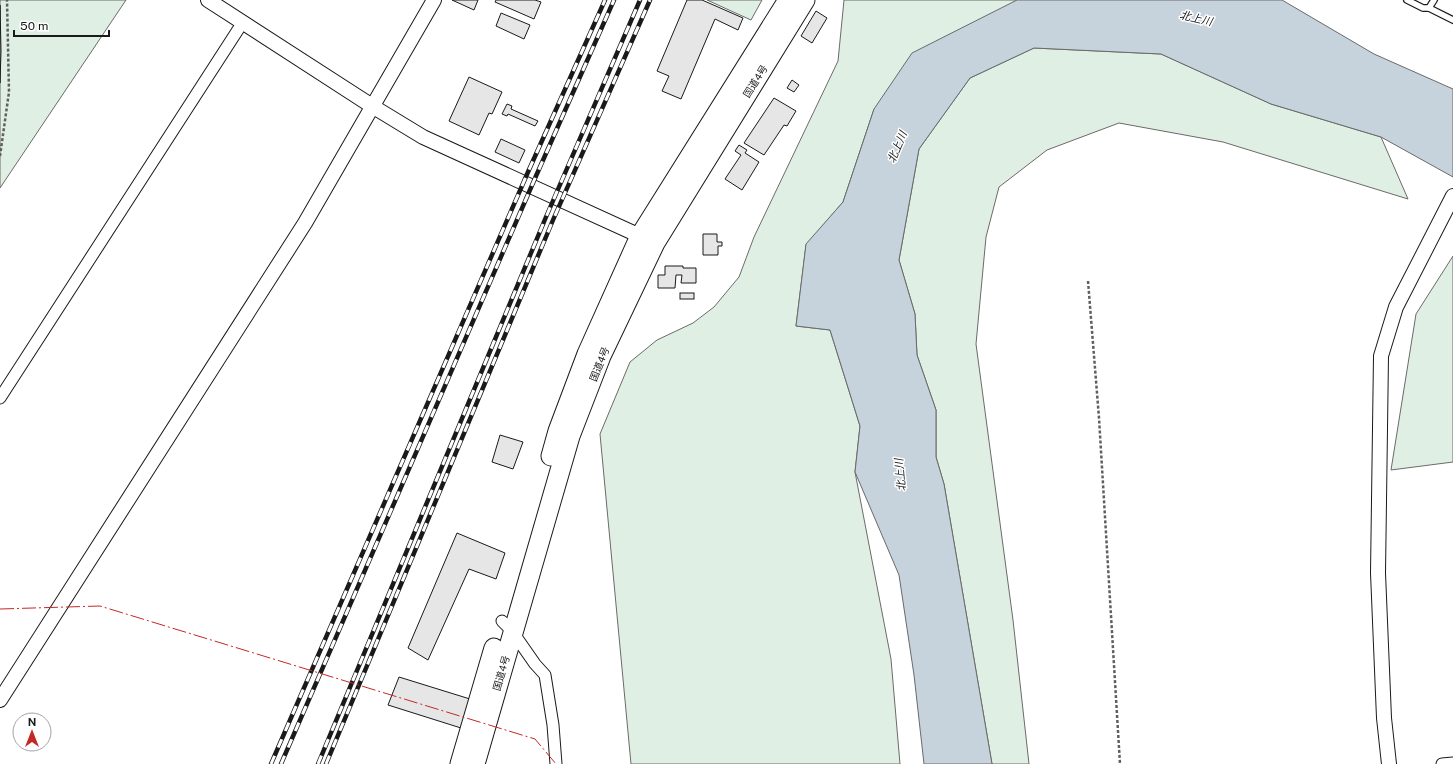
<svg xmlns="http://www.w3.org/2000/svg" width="1453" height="764" viewBox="0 0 1453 764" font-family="'Public Sans','Noto Sans JP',sans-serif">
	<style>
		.green { fill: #e0efe3; stroke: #6a6a6a }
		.water { fill: #c6d2dc; stroke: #6a6a6a }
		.building { fill: #e6e6e6; stroke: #1a1a1a }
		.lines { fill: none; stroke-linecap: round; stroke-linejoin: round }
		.service-casing { stroke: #1a1a1a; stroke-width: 8 }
		.minor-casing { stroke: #1a1a1a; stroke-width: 13 }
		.tertiary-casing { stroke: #1a1a1a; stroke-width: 16 }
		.trunk-casing { stroke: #1a1a1a; stroke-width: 21 }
		.path { stroke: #5f5f5f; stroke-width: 2.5; stroke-dasharray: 3 2; stroke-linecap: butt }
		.service { stroke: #fff; stroke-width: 5.5 }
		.minor { stroke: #fff; stroke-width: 11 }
		.tertiary { stroke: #fff; stroke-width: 14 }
		.trunk { stroke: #fff; stroke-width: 19 }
		.rail-casing { stroke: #1a1a1a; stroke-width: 4.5 }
		.rail { stroke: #fff; stroke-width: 3; stroke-dasharray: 9; stroke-linecap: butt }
		.power { stroke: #c62828; stroke-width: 1; stroke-dasharray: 14 3 2 3; stroke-linecap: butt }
		.labels { text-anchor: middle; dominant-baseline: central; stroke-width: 3; stroke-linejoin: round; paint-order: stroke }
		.street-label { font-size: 10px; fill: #1a1a1a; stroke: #fff }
		.water-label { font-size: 11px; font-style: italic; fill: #1a1a1a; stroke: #fff }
	</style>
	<rect width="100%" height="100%" fill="#fff"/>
	<!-- green -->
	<g class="green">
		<polygon points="0,0 126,0 0,188"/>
		<polygon points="707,0 762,0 751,20"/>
		<polygon points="844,0 1017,0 874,109 843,202 806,245 796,326 830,330 860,426 855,472 891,659 900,764 631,764 600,434 630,362 657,340 693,323 714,307 739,277 754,237 838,61"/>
		<polygon points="1034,48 1161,54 1271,104 1381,137 1408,199 1223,142 1119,123 1047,150 999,187 986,237 976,344 1013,620 1029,764 992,764 944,484 936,457 936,410 917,355 915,314 899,260 919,149 970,78"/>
		<polygon points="1453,256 1453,462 1391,470 1416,314"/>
	</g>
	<!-- water -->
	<polygon class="water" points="1017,0 1282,0 1374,54 1453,89 1453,177 1381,137 1271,104 1161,54 1034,48 970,78 919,149 899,260 915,314 917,355 936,410 936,457 944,484 992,764 924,764 914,675 899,575 855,472 860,426 830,330 796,326 806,244 843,202 874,109 912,53"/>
	<!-- building -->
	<g class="building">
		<polygon points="452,0 478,0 474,10"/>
		<polygon points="496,0 535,0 541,2 534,19 495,2"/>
		<polygon points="687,0 702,0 743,18 738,30 715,19 681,99 662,91 669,76 657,71"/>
		<polygon points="0,5 1,51 0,83"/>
		<polygon points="816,11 827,18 812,43 801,36"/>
		<polygon points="501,13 530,25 524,39 496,26"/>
		<polygon points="469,77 502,92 492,114 489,113 479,135 449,121"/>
		<polygon points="792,80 799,85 794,92 787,88"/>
		<polygon points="774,98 796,111 787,126 784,125 764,155 744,143"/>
		<polygon points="507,104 512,106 511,109 538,121 535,126 508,114 507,116 502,114"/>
		<polygon points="501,139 525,150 519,163 495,152"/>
		<polygon points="739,145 747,150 745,153 759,162 742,190 725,179 741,155 735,151"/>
		<polygon points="703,234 717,234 717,242 722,242 722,246 718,246 718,255 703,255"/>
		<polygon points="665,266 683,266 683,268 696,268 696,283 681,283 682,275 676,275 675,288 658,288 658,275 665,275"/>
		<rect x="680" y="293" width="14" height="6"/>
		<polygon points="500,435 523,442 513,469 492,462"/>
		<polygon points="457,533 505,553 496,579 469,569 428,660 408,648"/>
		<polygon points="399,677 470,699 461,728 388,705"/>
	</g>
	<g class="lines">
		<!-- service casing -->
		<g class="service-casing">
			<g id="service">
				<polyline points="1407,0 1423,8 1429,8"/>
				<polyline points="1434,0 1429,8 1453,20"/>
			</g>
		</g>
		<!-- minor casing -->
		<g class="minor-casing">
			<g id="minor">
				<polyline points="0,398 243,22"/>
				<polyline points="502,621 512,631 535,664 545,675 553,725 556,764"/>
				<polyline points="1442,764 1453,763"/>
			</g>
		</g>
		<!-- tertiary casing -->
		<g class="tertiary-casing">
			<g id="tertiary">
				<polyline points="208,0 372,106 423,137 649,240"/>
				<polyline points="0,700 305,223 434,0"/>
				<polyline points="1389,764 1384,718 1378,573 1381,356 1396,307 1453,196"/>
			</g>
		</g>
		<!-- trunk casing -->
		<g class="trunk-casing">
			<g id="trunk">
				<polyline points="551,456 558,431 587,354 640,236 788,0"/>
				<polyline points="460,764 494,648"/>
				<polyline points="475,764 570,436 601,356 655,243 805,0"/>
			</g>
		</g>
		<!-- path -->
		<g class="path">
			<polyline points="0,156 9,92 7,0"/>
			<polyline points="1088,281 1099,418 1120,764"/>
		</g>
		<!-- service -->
		<use href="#service" class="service"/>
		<!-- minor -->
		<use href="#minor" class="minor"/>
		<!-- tertiary -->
		<use href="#tertiary" class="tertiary"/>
		<!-- trunk -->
		<use href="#trunk" class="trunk"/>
		<!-- rail casing -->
		<g class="rail-casing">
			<g id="rail">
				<polyline points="271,764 528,172 605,0"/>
				<polyline points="281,764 536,176 614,0"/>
				<polyline points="318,764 546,217 640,0"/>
				<polyline points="326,764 553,220 650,0"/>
			</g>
		</g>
		<!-- rail -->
		<use href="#rail" class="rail"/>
		<!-- power -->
		<polyline class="power" points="0,609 100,606 535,739 556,764"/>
	</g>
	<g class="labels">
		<!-- street labels -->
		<g class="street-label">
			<text transform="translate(755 81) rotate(-58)">国道4号</text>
			<text transform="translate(599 364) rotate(-68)">国道4号</text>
			<text transform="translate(501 673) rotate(-74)">国道4号</text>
		</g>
		<!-- water labels -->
		<g class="water-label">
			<text transform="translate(1196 18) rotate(13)">北上川</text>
			<text transform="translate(897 147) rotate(-67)">北上川</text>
			<text transform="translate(900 475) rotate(-95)">北上川</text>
		</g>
	</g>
	<!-- north arrow -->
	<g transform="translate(32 732)"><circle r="19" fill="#ffffff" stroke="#a3a3a3"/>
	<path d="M0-3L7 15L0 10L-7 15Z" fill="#c62828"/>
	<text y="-6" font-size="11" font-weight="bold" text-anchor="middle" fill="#1a1a1a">N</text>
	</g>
	<!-- scale -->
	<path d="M14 30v6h95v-6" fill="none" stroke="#1a1a1a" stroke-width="2"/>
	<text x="20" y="30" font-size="12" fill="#1a1a1a" stroke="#ffffff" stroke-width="3" paint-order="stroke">50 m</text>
</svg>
